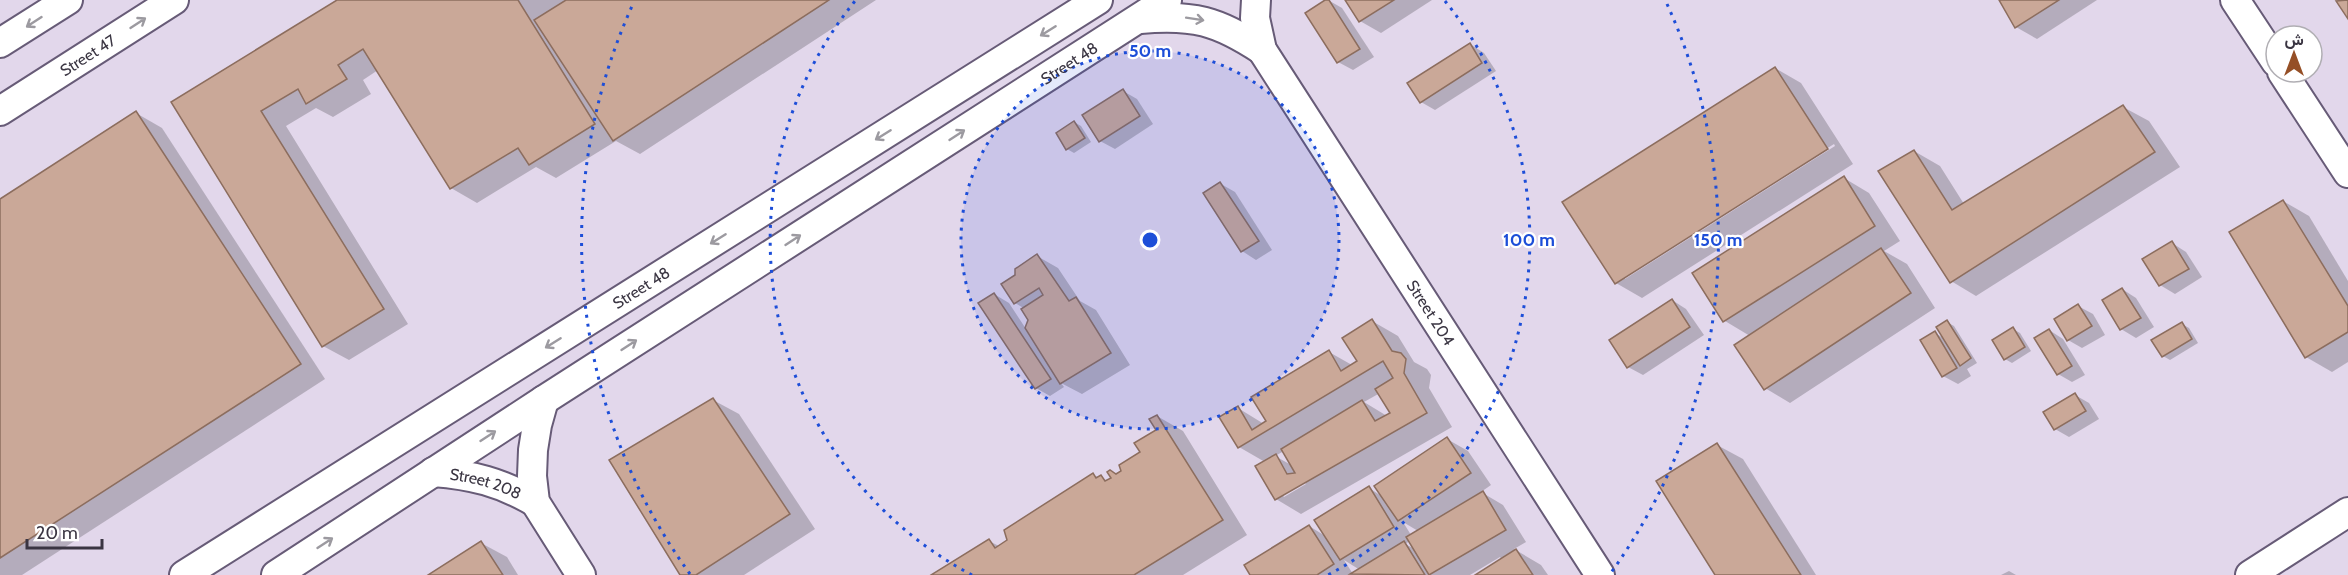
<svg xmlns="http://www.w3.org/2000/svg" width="2348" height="575" viewBox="0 0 2348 575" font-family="Cabin,Vazirmatn,sans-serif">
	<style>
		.industrial { fill: #e2d7eb; fill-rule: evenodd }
		.shadow { fill: #0003; fill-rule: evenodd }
		.building { fill: #caa898; stroke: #8c6d5e; stroke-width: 1.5 }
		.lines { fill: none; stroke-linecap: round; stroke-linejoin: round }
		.minor-casing { stroke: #675b77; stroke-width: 32 }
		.minor { stroke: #fff; stroke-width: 28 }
		.oneway { stroke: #9c9aa0 }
		.ring { fill: none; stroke: #1d4ed8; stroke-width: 3; stroke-dasharray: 3 6 }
		.labels { text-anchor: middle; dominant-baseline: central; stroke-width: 4.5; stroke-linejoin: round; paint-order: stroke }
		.street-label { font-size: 16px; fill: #3a3542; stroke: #fff }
		.centre { fill: #1d4ed8; stroke: #fff; stroke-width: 3 }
		.ring-label { font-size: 18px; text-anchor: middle; font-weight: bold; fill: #1d4ed8; stroke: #fff; stroke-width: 4.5; stroke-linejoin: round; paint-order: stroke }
	</style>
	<rect width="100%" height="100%" fill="#eee3fd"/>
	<!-- industrial -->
	<path class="industrial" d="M0 0H2348V575H0ZM2276 36H2312V72H2276Z"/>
	<!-- shadow -->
	<g class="shadow">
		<polygon points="340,0 876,0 640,154 616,141 556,178 536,167 477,203 451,188 378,70 363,80 371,94 333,117 316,108 286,126 408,324 349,360 323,346 173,103"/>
		<polygon points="1328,0 1342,8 1374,57 1353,70 1338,62"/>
		<polygon points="1347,0 1432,0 1381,33 1360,21"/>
		<polygon points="2001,0 2097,0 2037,39 2016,27"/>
		<polygon points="1470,44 1484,53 1496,71 1435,110 1421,102"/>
		<path d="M1775 68 1801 83 1853 164 1642 298 1616 283ZM1834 144 1835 146 1625 279V276Z"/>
		<polygon points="1123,91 1137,99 1153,124 1115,149 1100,141"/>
		<polygon points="2123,107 2149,121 2180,167 1976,296 1951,281 1914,151 1940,166 1964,204"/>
		<polygon points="136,113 162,128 325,379 22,575 0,575 0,201"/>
		<polygon points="1074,122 1081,126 1091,142 1074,153 1067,149"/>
		<polygon points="1844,178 1869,193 1900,241 1884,251 1907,264 1935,308 1790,403 1765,388 1750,336 1725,321 1694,274"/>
		<polygon points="1221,184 1235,192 1272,250 1256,260 1242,251"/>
		<polygon points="2283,201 2309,216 2348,281 2348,362 2332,372 2306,357"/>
		<polygon points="2172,243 2186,252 2202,277 2175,294 2160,285 2145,260"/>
		<polygon points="1037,256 1058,268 1080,301 1096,310 1130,365 1082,394 1061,383 1064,387 1050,396 1036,388 994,294 1009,303 1026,329 1030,320 1025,309 1015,303 1003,285 1017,276"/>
		<polygon points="2122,289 2136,298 2154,327 2136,338 2121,329 2104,300"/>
		<polygon points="1672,300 1686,309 1704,335 1643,375 1628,367"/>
		<polygon points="2078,306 2093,314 2105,335 2082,348 2068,340"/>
		<path d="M1372 321 1398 336 1414 362 1427 369 1431 375 1429 388 1452 427 1301 514 1276 499 1265 462 1239 447 1221 417 1238 408 1264 424 1329 352 1352 365 1359 362ZM1380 393 1392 413 1387 416 1364 402ZM1284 451 1293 466 1275 456ZM1304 482 1306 484 1284 497 1282 494Z"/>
		<polygon points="1947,322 1954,326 1977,363 1967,369 1971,376 1958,384 1943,376 1935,333 1945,339"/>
		<polygon points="2182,324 2189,328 2198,343 2170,360 2163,356"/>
		<polygon points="2013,329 2020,333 2031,351 2012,363 2005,359"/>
		<polygon points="2049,330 2063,339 2085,375 2072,382 2058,374"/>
		<polygon points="2075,395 2089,403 2099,419 2069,437 2055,429"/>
		<polygon points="713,400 739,414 815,529 744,575 682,575"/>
		<polygon points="1157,416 1183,431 1247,535 1183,575 933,575 989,541 999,546 1093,475 1108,481 1117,475 1142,452 1158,430"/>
		<path d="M1447 439 1468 451 1491 485 1481 492 1503 505 1526 542 1514 549 1541 565 1548 575H1478L1502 560 1500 557 1470 575H1252L1309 526 1327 537 1369 488 1383 497ZM1403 522 1418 531 1411 535ZM1410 541 1415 549 1405 544ZM1344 560 1360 570 1353 574Z"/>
		<polygon points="1717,445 1743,459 1816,575 1717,575"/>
		<polygon points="481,543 507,557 518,575 431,575"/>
		<polygon points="2009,571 2016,575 2001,575"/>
	</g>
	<!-- building -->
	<g class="building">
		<polygon points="337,0 518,0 595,124 529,165 518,148 450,189 363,49 338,65 347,79 306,104 298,89 261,111 384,309 322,347 171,102"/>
		<polygon points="566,0 829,0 613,141 534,20"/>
		<polygon points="1325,0 1329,0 1360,49 1337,63 1305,13"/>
		<polygon points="1345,0 1394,0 1359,22"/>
		<polygon points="1999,0 2059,0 2015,28"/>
		<polygon points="2348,0 2348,19 2336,1"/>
		<polygon points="1470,43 1482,63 1420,103 1407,83"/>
		<polygon points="1775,67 1828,149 1615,284 1562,202"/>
		<polygon points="1123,89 1140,116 1099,142 1082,115"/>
		<polygon points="2123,105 2155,152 1950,283 1878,171 1914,150 1952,210"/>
		<polygon points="136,111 301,364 0,558 0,199"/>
		<polygon points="1074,121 1085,138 1066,150 1056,133"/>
		<polygon points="1844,176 1875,226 1723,322 1692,273"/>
		<polygon points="1220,182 1259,241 1241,252 1203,193"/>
		<polygon points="2283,200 2348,306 2348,332 2305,358 2229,232"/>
		<polygon points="2172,241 2189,269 2159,286 2142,259"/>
		<polygon points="1881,248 1911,293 1764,390 1734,345"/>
		<polygon points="1037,254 1069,301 1076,297 1111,353 1060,384 1025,328 1028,320 1021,309 1043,295 1039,288 1014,304 1001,284 1015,275 1015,269"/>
		<polygon points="2122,288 2141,318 2120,330 2102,300"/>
		<polygon points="994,293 1051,379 1035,389 978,303"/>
		<polygon points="1672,299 1690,327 1627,368 1609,340"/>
		<polygon points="2078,304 2092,326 2067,341 2054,319"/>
		<polygon points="1372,319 1392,351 1401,353 1406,359 1404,373 1427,413 1275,500 1255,466 1276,454 1287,474 1295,473 1281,449 1362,400 1375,421 1390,413 1375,389 1393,378 1383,361 1238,448 1219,417 1238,406 1252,430 1266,421 1251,397 1329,350 1341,371 1357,361 1342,338"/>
		<polygon points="1947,320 1971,358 1960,366 1936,327"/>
		<polygon points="2182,322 2192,339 2162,357 2151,340"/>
		<polygon points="2013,327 2025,347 2004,360 1992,340"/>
		<polygon points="2049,329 2072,366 2057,375 2034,338"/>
		<polygon points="1935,331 1957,368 1942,377 1920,340"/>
		<polygon points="2075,393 2086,411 2054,430 2043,412"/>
		<polygon points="713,398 790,514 696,575 680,575 609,460"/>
		<polygon points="1157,415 1223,520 1134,575 931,575 989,539 995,548 1007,540 1004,530 1093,473 1096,478 1101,475 1105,481 1111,478 1107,472 1110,470 1116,474 1121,471 1119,465 1140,452 1134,443 1156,430 1149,419"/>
		<polygon points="1447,437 1471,473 1398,521 1374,486"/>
		<polygon points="1717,443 1801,575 1715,575 1656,481"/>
		<polygon points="1369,486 1394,527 1340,560 1314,520"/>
		<polygon points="1483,491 1506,530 1429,575 1406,537"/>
		<polygon points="1309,525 1334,564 1317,575 1250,575 1244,565"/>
		<polygon points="481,541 503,575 428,575"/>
		<polygon points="1404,541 1425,575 1350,574"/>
		<polygon points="1516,549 1533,575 1475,575"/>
	</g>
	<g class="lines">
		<!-- minor casing -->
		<g class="minor-casing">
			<g id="minor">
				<path id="s1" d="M1256 0 1255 18 1262 50 1600 575"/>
				<polyline points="2235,0 2276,62"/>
				<path d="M1140 19C1193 14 1218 21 1262 50"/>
				<polyline points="0,43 68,0"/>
				<polyline points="2282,72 2348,173"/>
				<path id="s2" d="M0 111 174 0"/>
				<polyline points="544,400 537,425 533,450 532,476 535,502 581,575"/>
				<path id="s3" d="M433 472C473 475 500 482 535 502"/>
				<path id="s4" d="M184 575 1098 0"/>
				<path id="s5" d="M276 575 544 400 1167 0"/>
				<polyline points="2250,575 2348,512"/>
			</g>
		</g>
		<!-- minor -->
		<use href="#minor" class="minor"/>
	</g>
	<!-- one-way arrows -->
	<defs><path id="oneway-shaft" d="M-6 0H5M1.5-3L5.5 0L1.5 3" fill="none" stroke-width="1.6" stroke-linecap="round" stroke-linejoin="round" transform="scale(1.5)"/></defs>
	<g class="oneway">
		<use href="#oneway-shaft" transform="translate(1195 19) rotate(9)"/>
		<use href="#oneway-shaft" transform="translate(34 22) rotate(147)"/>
		<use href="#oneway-shaft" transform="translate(138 23) rotate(-33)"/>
		<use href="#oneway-shaft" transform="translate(1048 31) rotate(148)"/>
		<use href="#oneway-shaft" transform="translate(883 135) rotate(148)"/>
		<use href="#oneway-shaft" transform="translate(957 135) rotate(-33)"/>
		<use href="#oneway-shaft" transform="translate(718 239) rotate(148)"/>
		<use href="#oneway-shaft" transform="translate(793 240) rotate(-33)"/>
		<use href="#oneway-shaft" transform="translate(553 343) rotate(148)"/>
		<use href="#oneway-shaft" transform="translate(629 345) rotate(-33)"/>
		<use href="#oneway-shaft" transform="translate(488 436) rotate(-33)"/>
		<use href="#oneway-shaft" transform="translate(325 543) rotate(-33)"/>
	</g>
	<!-- distance rings -->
	<circle cx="1150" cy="240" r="189" fill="#1d4ed8" fill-opacity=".12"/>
	<g class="ring">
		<circle cx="1150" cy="240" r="189"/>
		<path d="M972 575A379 379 0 0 1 855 1M1445 1A379 379 0 0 1 1328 575"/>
		<path d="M690 574A568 568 0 0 1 633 4M1667 4A568 568 0 0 1 1610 574"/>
	</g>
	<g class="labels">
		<!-- street labels -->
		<g class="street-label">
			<text stroke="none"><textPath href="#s2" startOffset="104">Street 47</textPath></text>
			<text stroke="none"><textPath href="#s5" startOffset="944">Street 48</textPath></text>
			<text stroke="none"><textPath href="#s4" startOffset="540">Street 48</textPath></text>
			<text stroke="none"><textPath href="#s1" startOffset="363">Street 204</textPath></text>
			<text stroke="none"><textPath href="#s3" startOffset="54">Street 208</textPath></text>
		</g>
	</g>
	<circle cx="1150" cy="240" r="9" class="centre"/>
	<g class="ring-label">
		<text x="1150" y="57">50 m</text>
		<text x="1529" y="246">100 m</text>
		<text x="1718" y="246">150 m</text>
	</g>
	<!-- north arrow -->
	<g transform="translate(2294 54)"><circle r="28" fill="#ffffff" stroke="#b0aeb3" stroke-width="1.5"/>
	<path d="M0-4.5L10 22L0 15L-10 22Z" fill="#954f26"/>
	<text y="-9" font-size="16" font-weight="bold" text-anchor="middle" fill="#3a3542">ش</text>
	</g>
	<!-- scale -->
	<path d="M27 539v9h75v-9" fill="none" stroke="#3a3542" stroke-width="3"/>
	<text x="36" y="539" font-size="18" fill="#3a3542" stroke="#ffffff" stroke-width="4.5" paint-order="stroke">20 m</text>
</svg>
